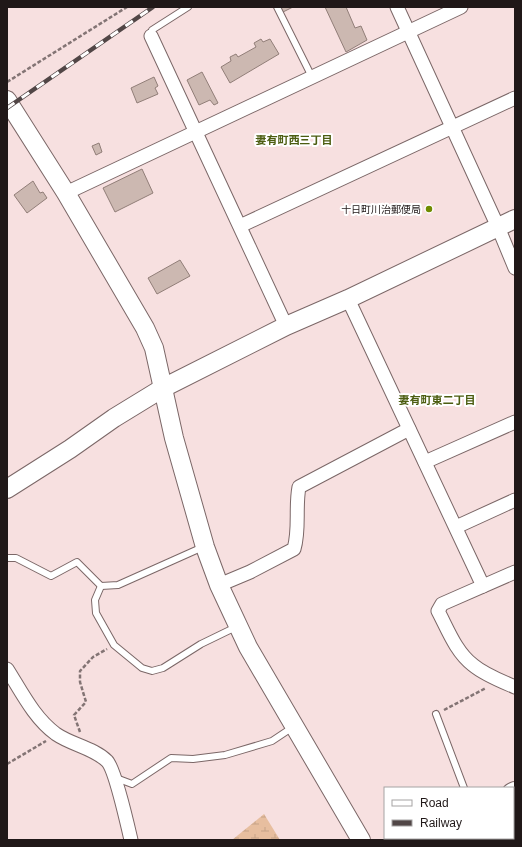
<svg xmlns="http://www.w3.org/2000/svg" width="522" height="847" viewBox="0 0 522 847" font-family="Arial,'Noto Sans JP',sans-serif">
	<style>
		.wetland { fill: url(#wetland-marsh) }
		.building { fill: #ccb8b1; stroke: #917e78 }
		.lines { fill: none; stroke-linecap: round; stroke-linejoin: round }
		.lane-casing { stroke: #7b6767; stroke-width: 8 }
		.street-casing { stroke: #7b6767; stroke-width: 15 }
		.secondary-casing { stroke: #7b6767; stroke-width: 20 }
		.highway-casing { stroke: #7b6767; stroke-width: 24 }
		.path { stroke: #837474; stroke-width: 2.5; stroke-dasharray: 4 2; stroke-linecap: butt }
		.lane { stroke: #fff; stroke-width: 6 }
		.street { stroke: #fff; stroke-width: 13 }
		.secondary { stroke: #fff; stroke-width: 18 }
		.highway { stroke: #fff; stroke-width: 22 }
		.rail-casing { stroke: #514646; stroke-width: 4.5 }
		.rail { stroke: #fff; stroke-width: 3; stroke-dasharray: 9; stroke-linecap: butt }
		.poi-dot { fill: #708b00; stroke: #fff; stroke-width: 1.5 }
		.labels { text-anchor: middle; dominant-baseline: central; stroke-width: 4; stroke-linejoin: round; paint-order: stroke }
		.poi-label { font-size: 10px; fill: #201818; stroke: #fff; text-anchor: end }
		.neighbourhood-label { font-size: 11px; font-weight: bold; fill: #4c5d11; stroke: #fff }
	</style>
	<defs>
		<pattern id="wetland-marsh" width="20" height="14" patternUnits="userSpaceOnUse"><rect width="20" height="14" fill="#e7be9f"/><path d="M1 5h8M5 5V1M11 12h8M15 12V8" fill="none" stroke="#c6a388"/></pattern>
	</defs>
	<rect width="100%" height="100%" fill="#f7e0e0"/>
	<!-- wetland -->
	<polygon class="wetland" points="264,814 280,840 232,840"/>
	<!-- building -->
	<g class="building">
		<polygon points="279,7 293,7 283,12"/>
		<polygon points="325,7 346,7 355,28 361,26 367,40 346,52"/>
		<polygon points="261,39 263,42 270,39 279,54 230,83 221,67 231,61 230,57 236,54 238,57 256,47 254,43"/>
		<polygon points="202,72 218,103 214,105 210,100 199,105 187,80"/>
		<polygon points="154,77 158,86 155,88 158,94 137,103 131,88"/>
		<polygon points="99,143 102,152 96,155 92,146"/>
		<polygon points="142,169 153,193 115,212 103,188"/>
		<polygon points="33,181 40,193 43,192 47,198 27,213 14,195"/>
		<polygon points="180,260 190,276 157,294 148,278"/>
	</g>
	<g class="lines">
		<!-- lane casing -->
		<g class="lane-casing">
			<g id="lane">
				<polyline points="277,7 312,77"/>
				<polyline points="151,36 152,30 188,7"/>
				<polyline points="7,558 16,558 51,576 77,562 101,586 118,585 203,547"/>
				<polyline points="101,586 95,600 96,613 114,645 142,668 152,671 163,668 201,644 236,627"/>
				<polyline points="436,714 464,788"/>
				<polyline points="116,778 132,784 171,758 193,759 225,755 272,741 293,727"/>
			</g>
		</g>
		<!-- street casing -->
		<g class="street-casing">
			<g id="street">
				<polyline points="397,7 498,227 515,268"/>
				<polyline points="151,36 286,326"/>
				<polyline points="66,193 461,7"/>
				<polyline points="240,226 515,98"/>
				<polyline points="348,299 483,586"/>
				<polyline points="425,462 515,422"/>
				<polyline points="456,527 515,500"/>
				<path d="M515 572 442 604 438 611C448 630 456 652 473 665 485 675 501 681 515 687"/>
				<path d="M219 585 250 572 294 549C300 529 295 508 299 487L409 429"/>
				<path d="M7 669C21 691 34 718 56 734 72 745 94 748 107 761 115 769 128 827 131 840"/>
			</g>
		</g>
		<!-- secondary casing -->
		<g class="secondary-casing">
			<g id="secondary">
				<polyline points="7,100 66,193 145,328 154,348 174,438 205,547 219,585 248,647 361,840"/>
				<polyline points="7,489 70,449 114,418 163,388 286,326 348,299 515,219"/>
			</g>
		</g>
		<!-- highway casing -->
		<g class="highway-casing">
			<g id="highway">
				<polyline points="513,794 515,793"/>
				<polyline points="424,840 428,838"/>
			</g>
		</g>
		<!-- path -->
		<g class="path">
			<polyline points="7,82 127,7"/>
			<polyline points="444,710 486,688"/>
			<polyline points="80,732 74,715 86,702 80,682 80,671 93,657 107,649"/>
			<polyline points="7,764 46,741"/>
		</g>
		<!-- lane -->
		<use href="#lane" class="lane"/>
		<!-- street -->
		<use href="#street" class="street"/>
		<!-- secondary -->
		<use href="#secondary" class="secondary"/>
		<!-- highway -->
		<use href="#highway" class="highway"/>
		<!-- rail casing -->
		<g class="rail-casing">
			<polyline id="rail" points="7,108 153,7"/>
		</g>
		<!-- rail -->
		<use href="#rail" class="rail"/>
	</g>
	<!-- markers -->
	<circle class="poi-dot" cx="429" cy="209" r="4"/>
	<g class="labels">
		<!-- poi labels -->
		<g class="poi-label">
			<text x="421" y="209">十日町川治郵便局</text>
		</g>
		<!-- neighbourhood labels -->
		<g class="neighbourhood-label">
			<text x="294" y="140">妻有町西三丁目</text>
			<text x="437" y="400">妻有町東二丁目</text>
		</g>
	</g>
	<!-- border -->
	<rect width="522" height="847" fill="none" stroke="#201818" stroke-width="16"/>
	<!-- legend -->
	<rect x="384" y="787" width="130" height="52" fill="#ffffff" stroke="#a6a3a3"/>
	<rect x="392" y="800" width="20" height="6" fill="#ffffff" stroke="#a6a3a3"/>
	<text x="420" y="807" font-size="12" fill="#201818">Road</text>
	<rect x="392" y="820" width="20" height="6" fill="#514646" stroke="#a6a3a3"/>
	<text x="420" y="827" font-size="12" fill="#201818">Railway</text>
</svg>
